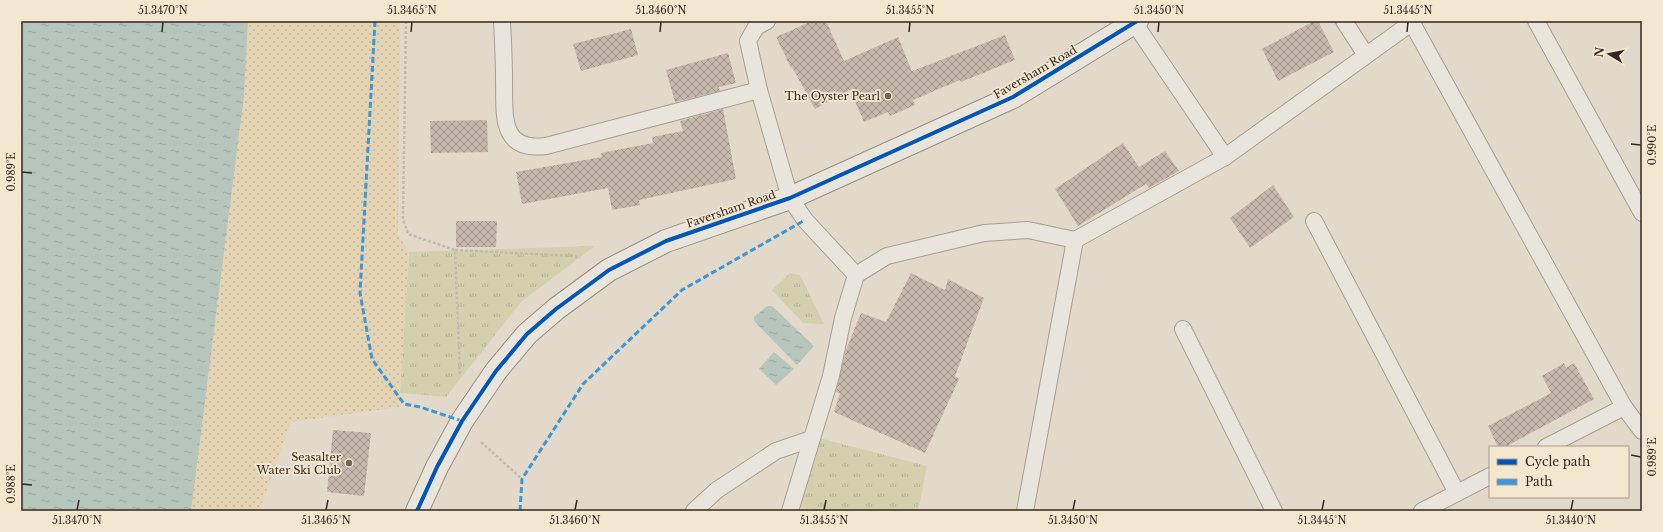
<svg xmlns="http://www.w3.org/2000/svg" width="1663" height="532" viewBox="0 0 1663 532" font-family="'Libre Baskerville',serif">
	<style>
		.grass { fill: url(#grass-tufts) }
		.sand { fill: url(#sand-dots) }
		.water { fill: url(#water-ripples) }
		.building { fill: url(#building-cross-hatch) }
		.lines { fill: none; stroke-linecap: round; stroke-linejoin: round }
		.lane-casing { stroke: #a79e94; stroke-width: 18 }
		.secondary-casing { stroke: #978e84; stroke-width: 24 }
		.path { stroke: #c2bbb3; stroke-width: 2.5; stroke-dasharray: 3 2; stroke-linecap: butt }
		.lane { stroke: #eae5dc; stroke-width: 16 }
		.secondary { stroke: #eae5dc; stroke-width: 22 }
		.quiet { stroke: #3d96d5; stroke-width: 3; stroke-dasharray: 6 3; stroke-linecap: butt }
		.cycleway-casing { stroke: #f3e7d0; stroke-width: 6 }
		.cycleway { stroke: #0057b8; stroke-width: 4 }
		.ticks { fill: none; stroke: #34271d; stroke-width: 1.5 }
		.poi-dot { fill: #71655a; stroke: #f3e7d0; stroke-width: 1.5 }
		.labels { text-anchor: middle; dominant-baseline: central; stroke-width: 3.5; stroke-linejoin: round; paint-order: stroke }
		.street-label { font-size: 11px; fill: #34271d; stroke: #f3e7d0 }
		.poi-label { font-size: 11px; fill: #34271d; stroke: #f3e7d0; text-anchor: end }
		.neatline { fill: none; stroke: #34271d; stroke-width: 1.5 }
		.ticks-label { font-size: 10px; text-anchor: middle; fill: #34271d }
	</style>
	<defs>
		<pattern id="grass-tufts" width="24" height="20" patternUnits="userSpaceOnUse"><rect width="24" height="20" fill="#d3d0ad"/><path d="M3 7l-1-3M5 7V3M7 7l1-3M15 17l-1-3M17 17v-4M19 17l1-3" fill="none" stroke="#b6b394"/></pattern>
		<pattern id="sand-dots" width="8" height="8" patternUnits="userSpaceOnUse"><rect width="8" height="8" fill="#e5d4b3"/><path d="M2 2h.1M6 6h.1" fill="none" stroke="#c5b69a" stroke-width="1.8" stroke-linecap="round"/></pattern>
		<pattern id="water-ripples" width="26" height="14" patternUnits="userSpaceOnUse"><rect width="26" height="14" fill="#b6c6bc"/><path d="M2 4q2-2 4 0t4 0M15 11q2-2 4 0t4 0" fill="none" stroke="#9daaa1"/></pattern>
		<pattern id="building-cross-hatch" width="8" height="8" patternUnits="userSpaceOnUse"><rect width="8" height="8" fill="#c5b7ac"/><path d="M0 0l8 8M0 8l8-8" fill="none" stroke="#a1958b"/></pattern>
	</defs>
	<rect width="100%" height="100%" fill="#e2d9cb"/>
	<!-- grass -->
	<g class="grass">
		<polygon points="595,246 521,302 446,397 400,393 409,252"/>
		<polygon points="790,273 800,275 824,324 803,323 772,290"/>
		<polygon points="819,438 927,466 918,511 819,511 800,507"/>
	</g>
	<!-- sand -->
	<polygon class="sand" points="121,21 399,21 400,36 398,235 409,252 399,407 291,422 259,511 79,511"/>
	<!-- water -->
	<g class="water">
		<polygon points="21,21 248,21 244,95 191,511 21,511"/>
		<polygon points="767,306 772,306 814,346 797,365 754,321 754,317"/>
		<polygon points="774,352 794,369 776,385 759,369"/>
	</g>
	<!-- building -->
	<g class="building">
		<polygon points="812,21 826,21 844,61 898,37 912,71 1005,35 1015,60 961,82 960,80 913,100 915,105 890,116 888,112 864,122 850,90 815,109 792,67 791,68 776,37"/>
		<polygon points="1314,21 1318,21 1334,52 1278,81 1262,49"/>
		<polygon points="631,29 638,55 581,71 573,44"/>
		<polygon points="728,53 736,83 719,87 720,91 675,102 666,70"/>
		<polygon points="723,109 736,179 639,200 640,205 612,210 608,188 522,204 516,172 602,157 601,153 653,143 652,137 683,131 680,121"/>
		<polygon points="487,120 488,152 431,153 430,121"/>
		<polygon points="1123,143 1139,167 1165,151 1179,171 1149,188 1146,184 1078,226 1055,189"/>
		<polygon points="1273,185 1294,217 1250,248 1230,218"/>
		<polygon points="456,221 497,221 496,247 456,247"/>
		<polygon points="911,273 945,290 948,279 984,298 955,376 959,379 925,453 834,412 840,393 836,392 846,350 861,313 886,322"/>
		<polygon points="1564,363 1566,368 1574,363 1594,399 1505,447 1498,447 1488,426 1551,393 1542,376"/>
		<polygon points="333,430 371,433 364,496 327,492"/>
	</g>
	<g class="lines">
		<!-- lane casing -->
		<g class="lane-casing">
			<g id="lane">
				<path d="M502 21C503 41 504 60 504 79 505 112 498 152 546 146L759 90"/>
				<polyline points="767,21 756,27 748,41 759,90 790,198 805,220 856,275"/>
				<polyline points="1344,21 1366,55"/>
				<polyline points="1536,21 1642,213"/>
				<polyline points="1412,23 1624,407 1642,431"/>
				<polyline points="1135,24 1225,157"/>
				<polyline points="1314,221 1457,493"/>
				<polyline points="1183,329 1274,511"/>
				<polyline points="1546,447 1624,407"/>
				<polyline points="694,511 717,490 776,451 811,439"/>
				<polyline points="790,511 831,376 843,318 856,275 887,256 984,233 1028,230 1075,240 1225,157 1414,21"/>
				<polyline points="1025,511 1075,240"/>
				<polyline points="1422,511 1490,476"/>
			</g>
		</g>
		<!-- secondary casing -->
		<g class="secondary-casing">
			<polyline id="secondary" points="417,511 437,467 462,421 496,371 527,334 556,309 609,270 666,241 790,198 1013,97 1137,21"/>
		</g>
		<!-- path -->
		<g class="path">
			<polyline points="406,21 403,219 408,234 455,250 460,376"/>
			<polyline points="455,250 574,256 580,258"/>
			<polyline points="481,442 522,479"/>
		</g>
		<!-- lane -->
		<use href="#lane" class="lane"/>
		<!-- secondary -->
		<use href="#secondary" class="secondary"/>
		<!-- quiet -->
		<g class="quiet">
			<polyline points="375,21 360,293 372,359 404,404 420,407 462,421"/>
			<polyline points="520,511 522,479 583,384 682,290 805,220"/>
		</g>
		<!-- cycleway casing -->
		<g class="cycleway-casing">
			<polyline id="cycleway" points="417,511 437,467 462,421 496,371 527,334 556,309 609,270 666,241 790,198 1013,97 1137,21"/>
		</g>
		<!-- cycleway -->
		<use href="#cycleway" class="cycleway"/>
	</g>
	<!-- ticks -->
	<path class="ticks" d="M162 32 163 22M411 32 412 22M660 32 661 22M909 32 910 22M1158 32 1159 22M1407 32 1408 22M1631 144 1641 145M22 172 32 173M1631 455 1641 457M22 484 32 485M77 510 79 500M326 510 328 500M575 510 577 500M824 510 826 500M1073 510 1075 500M1322 510 1324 500M1571 510 1573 500"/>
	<!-- markers -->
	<g class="poi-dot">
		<circle cx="888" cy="96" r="4"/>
		<circle cx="349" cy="463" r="4"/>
	</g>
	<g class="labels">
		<!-- street labels -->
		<g class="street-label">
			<text transform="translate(1035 72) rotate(-30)">Faversham Road</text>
			<text transform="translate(731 209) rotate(-19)">Faversham Road</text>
		</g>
		<!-- poi labels -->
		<g class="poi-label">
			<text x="880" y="96">The Oyster Pearl</text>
			<text x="341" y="457">Seasalter<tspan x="341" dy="13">Water Ski Club</tspan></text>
		</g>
	</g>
	<!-- border -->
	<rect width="1663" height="532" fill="none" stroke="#f3e7d0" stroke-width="44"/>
	<!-- legend -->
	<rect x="1489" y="446" width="140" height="52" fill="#f3e7d0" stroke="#a79a88"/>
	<rect x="1497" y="459" width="20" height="6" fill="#0057b8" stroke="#a79a88"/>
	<text x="1525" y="466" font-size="12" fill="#34271d">Cycle path</text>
	<rect x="1497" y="479" width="20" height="6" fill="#3d96d5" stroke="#a79a88"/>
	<text x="1525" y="486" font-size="12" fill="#34271d">Path</text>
	<!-- north arrow -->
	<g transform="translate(1609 54) rotate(280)" stroke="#f3e7d0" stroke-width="3" paint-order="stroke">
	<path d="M0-3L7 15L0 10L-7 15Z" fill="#34271d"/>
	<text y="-6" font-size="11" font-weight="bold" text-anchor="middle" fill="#34271d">N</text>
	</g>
	<rect x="22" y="22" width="1619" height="488" class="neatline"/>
	<g class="ticks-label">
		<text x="163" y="14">51.3470°N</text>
		<text x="412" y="14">51.3465°N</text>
		<text x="661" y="14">51.3460°N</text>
		<text x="910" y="14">51.3455°N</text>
		<text x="1159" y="14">51.3450°N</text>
		<text x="1408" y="14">51.3445°N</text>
		<text transform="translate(1652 145) rotate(-90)" y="4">0.990°E</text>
		<text transform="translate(11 172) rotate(-90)" y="4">0.989°E</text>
		<text transform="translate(1652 457) rotate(-90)" y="4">0.989°E</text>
		<text transform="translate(11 484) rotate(-90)" y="4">0.988°E</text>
		<text x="77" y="524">51.3470°N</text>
		<text x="326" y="524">51.3465°N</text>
		<text x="575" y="524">51.3460°N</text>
		<text x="824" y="524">51.3455°N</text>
		<text x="1073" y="524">51.3450°N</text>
		<text x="1322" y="524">51.3445°N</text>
		<text x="1571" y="524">51.3440°N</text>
	</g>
</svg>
